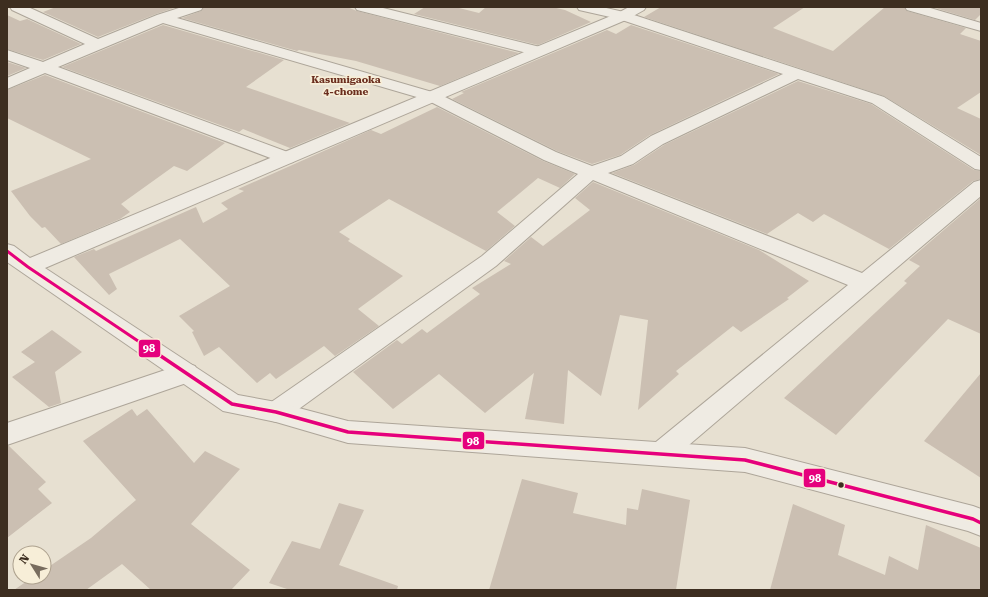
<svg xmlns="http://www.w3.org/2000/svg" width="988" height="597" viewBox="0 0 988 597" font-family="'Roboto Serif',serif">
	<style>
		.building { fill: #cbbfb2 }
		.lines { fill: none; stroke-linecap: round; stroke-linejoin: round }
		.minor-casing { stroke: #ada599; stroke-width: 2 }
		.tertiary-casing { stroke: #ada599; stroke-width: 2 }
		.minor { fill: #efebe3; fill-rule: evenodd }
		.tertiary { fill: #efebe3; fill-rule: evenodd }
		.bus-1-far1-casing { stroke: #f7eed8; stroke-width: 6 }
		.bus-1-casing { stroke: #f7eed8; stroke-width: 6 }
		.bus-1-far1 { stroke: #e5007d; stroke-width: 3 }
		.bus-1 { stroke: #e5007d; stroke-width: 3.5 }
		.bus-dot { fill: #3d2e20; stroke: #f7eed8; stroke-width: 1.5 }
		.labels { text-anchor: middle; dominant-baseline: central; stroke-width: 3.5; stroke-linejoin: round; paint-order: stroke }
		.far-neighbourhood-label { font-size: 10px; font-weight: bold; fill: #6b2e1e; stroke: #f7eed8 }
		.line-badge { stroke: #f7eed8; stroke-width: 1.5 }
		.badge-label { font-size: 11px; text-anchor: middle; font-weight: bold; fill: #fff }
	</style>
	<rect width="100%" height="100%" fill="#e7e0d1"/>
	<!-- building -->
	<g class="building">
		<polygon points="56,7 177,7 156,14 98,37 43,12"/>
		<polygon points="204,7 347,7 357,11 519,53 440,86 356,61 299,50 297,51 182,18 201,11"/>
		<polygon points="425,7 455,7 479,13 486,7 552,7 565,10 591,22 538,45 414,14"/>
		<polygon points="661,7 805,7 773,28 833,51 885,7 904,7 907,11 966,28 960,34 981,41 981,92 957,108 981,119 981,155 884,96 644,17"/>
		<polygon points="932,7 981,7 981,14 975,20"/>
		<polygon points="7,15 20,21 27,19 81,44 43,60 7,49"/>
		<polygon points="163,25 284,60 246,87 350,123 290,148 243,129 239,132 62,67"/>
		<polygon points="631,25 779,74 650,135 620,155 592,164 557,151 452,99 464,93 461,92 607,30 616,34"/>
		<polygon points="7,62 26,68 7,76"/>
		<polygon points="45,75 225,143 187,171 174,166 121,204 130,212 120,219 61,244 45,227 42,228 30,216 11,191 91,159 7,118 7,90"/>
		<polygon points="798,81 871,104 974,170 981,171 981,179 973,181 889,249 824,214 813,222 798,213 767,234 612,173 634,165 664,145"/>
		<polygon points="437,107 543,161 575,174 560,188 538,178 497,212 515,226 486,251 389,199 339,232 350,239 348,241 403,276 358,309 379,326 335,356 324,346 276,379 270,373 257,383 219,347 204,356 192,332 194,331 179,316 230,286 180,239 109,274 117,289 109,295 74,257 94,249 96,251 196,207 203,223 228,209 221,203 244,191 238,189 371,130 381,134"/>
		<polygon points="593,182 759,250 809,281 787,298 789,299 741,332 733,326 676,371 679,374 638,410 648,320 620,315 601,396 568,370 564,424 525,419 534,373 485,413 439,374 393,409 353,372 397,340 402,344 422,329 427,333 480,294 472,288 511,264 504,261 531,237 543,246 590,210 575,198"/>
		<polygon points="981,198 981,334 948,319 836,435 784,398 907,283 904,281 920,266 909,260"/>
		<polygon points="52,330 82,352 55,372 61,403 49,407 12,377 35,362 21,352"/>
		<polygon points="981,373 981,478 924,441"/>
		<polygon points="132,409 137,416 147,409 194,463 205,451 240,469 191,524 250,570 231,590 151,590 122,564 86,590 14,590 33,577 44,577 44,570 91,538 136,500 83,441"/>
		<polygon points="7,446 9,446 46,482 38,489 52,503 7,538"/>
		<polygon points="522,479 578,493 573,513 626,525 627,508 638,510 642,489 690,500 676,590 489,590"/>
		<polygon points="339,503 364,510 339,565 398,586 397,590 290,590 269,583 292,541 320,549"/>
		<polygon points="793,504 845,525 838,555 885,575 889,556 918,570 926,525 981,548 981,590 770,590"/>
	</g>
	<g class="lines">
		<!-- minor casing -->
		<g class="minor-casing">
			<g id="minor">
				<polygon points="10,7 28,7 98,39 157,15 182,7 203,7 201,10 177,18 439,94 556,152 592,166 621,156 651,136 783,74 619,19 579,10 577,7 602,7 628,13 884,97 981,157 981,170 975,169 872,103 798,79 663,144 633,164 608,173 862,273 974,182 981,180 981,196 669,462 660,465 651,462 647,454 651,446 848,285 593,180 496,266 285,419 276,422 267,419 263,412 267,405 482,256 578,174 544,160 427,100 163,23 58,67 293,154 296,158 293,162 287,163 281,162 45,73 7,89 7,78 30,68 7,60 7,50 43,62 85,44 12,10"/>
				<polygon points="355,7 379,7 544,48 547,51 544,54 539,56 357,10"/>
				<polygon points="905,7 927,7 981,23 981,31 907,10"/>
				<polygon points="186,363 195,366 198,373 195,380 7,445 7,423"/>
			</g>
		</g>
		<!-- tertiary casing -->
		<g class="tertiary-casing">
			<polygon id="tertiary" points="629,7 646,7 644,10 628,19 45,268 238,395 276,402 348,421 745,448 973,506 981,509 981,536 968,531 745,472 348,443 276,422 223,411 7,262 7,244 14,246 30,258 618,13"/>
		</g>
		<!-- minor -->
		<use href="#minor" class="minor"/>
		<!-- tertiary -->
		<use href="#tertiary" class="tertiary"/>
		<!-- bus-1-far1 casing -->
		<g class="bus-1-far1-casing">
			<polyline id="bus-1-far1" points="7,251 28,267 141,343"/>
		</g>
		<!-- bus-1 casing -->
		<g class="bus-1-casing">
			<polyline id="bus-1" points="140,342 232,404 276,412 348,432 745,460 973,519 981,523"/>
		</g>
		<!-- bus-1-far1 -->
		<use href="#bus-1-far1" class="bus-1-far1"/>
		<!-- bus-1 -->
		<use href="#bus-1" class="bus-1"/>
	</g>
	<!-- markers -->
	<circle class="bus-dot" cx="841" cy="485" r="3.5"/>
	<g class="labels">
		<!-- far-neighbourhood labels -->
		<g class="far-neighbourhood-label">
			<text x="346" y="79">Kasumigaoka<tspan x="346" dy="12">4-chome</tspan></text>
		</g>
	</g>
	<g class="line-badge">
		<rect x="138" y="339" width="23" height="19" rx="4" fill="#e5007d"/>
		<rect x="462" y="431" width="23" height="19" rx="4" fill="#e5007d"/>
		<rect x="803" y="468" width="23" height="20" rx="4" fill="#e5007d"/>
	</g>
	<g class="badge-label">
		<text x="149" y="352">98</text>
		<text x="473" y="445">98</text>
		<text x="815" y="482">98</text>
	</g>
	<!-- border -->
	<rect width="988" height="597" fill="none" stroke="#3d2e20" stroke-width="16"/>
	<!-- north arrow -->
	<g transform="translate(32 565) rotate(307)"><circle r="19" fill="#f7eed8" stroke="#ada18e"/>
	<path d="M0-3L7 15L0 10L-7 15Z" fill="#786c5e"/>
	<text y="-6" font-size="11" font-weight="bold" text-anchor="middle" fill="#3d2e20">N</text>
	</g>
</svg>
